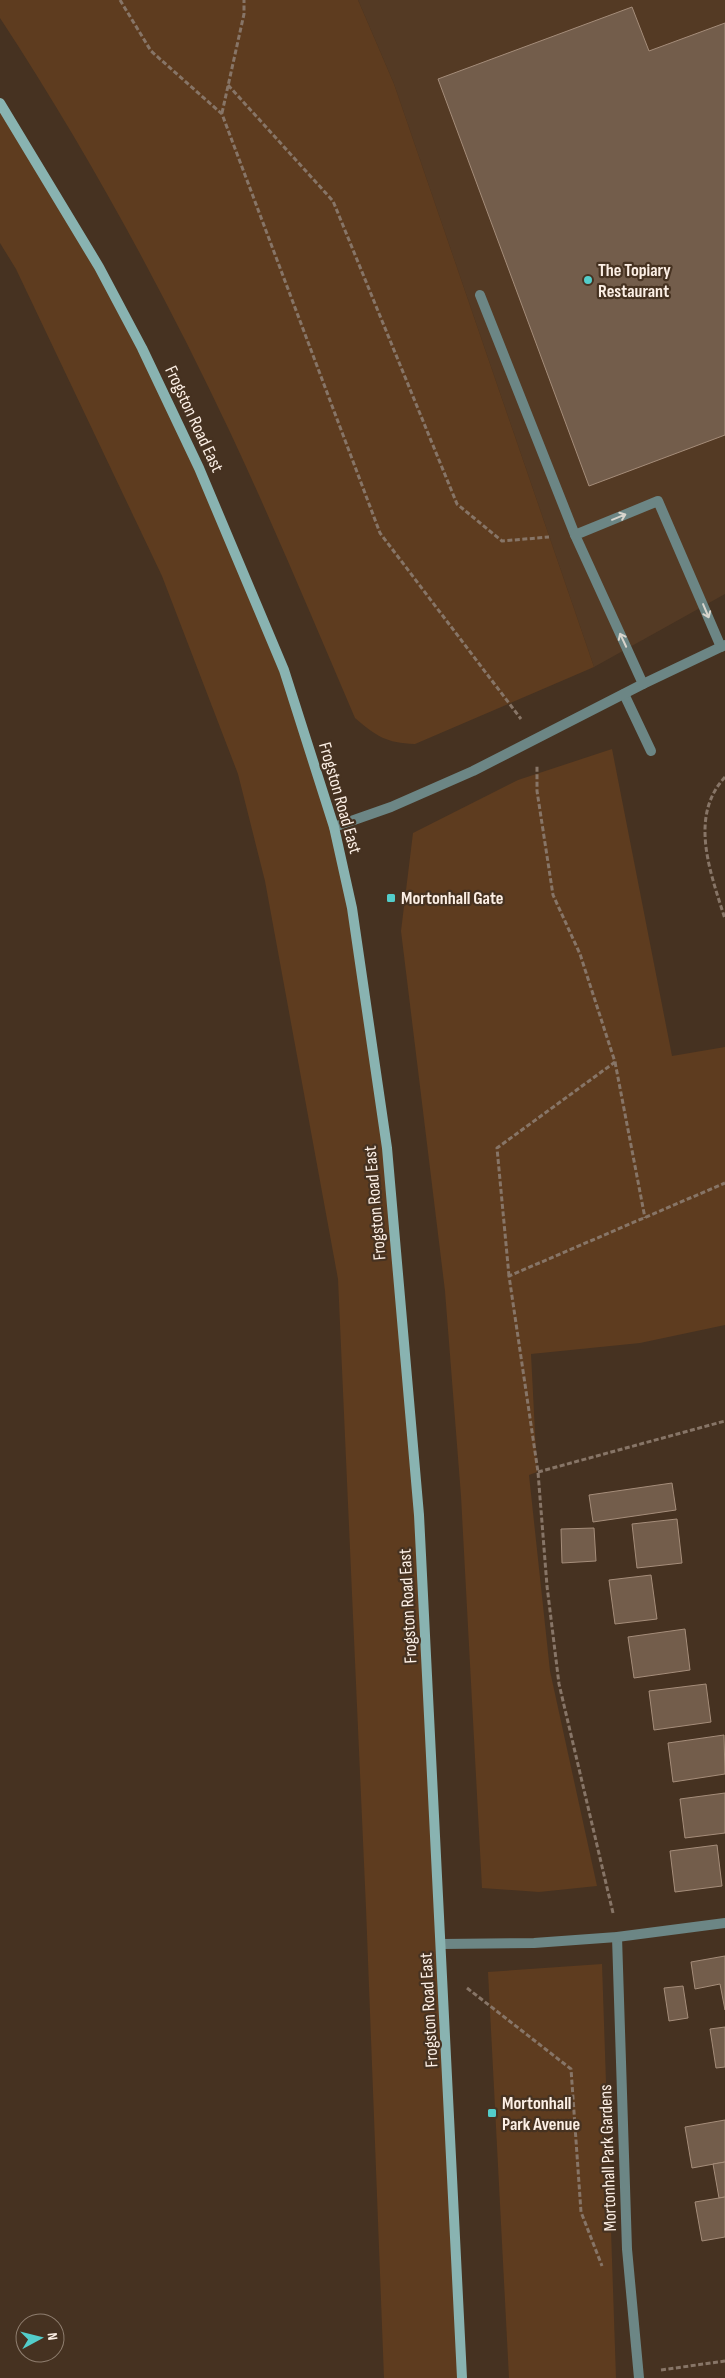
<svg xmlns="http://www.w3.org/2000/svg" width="725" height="2378" viewBox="0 0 725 2378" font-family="'Sofia Sans Condensed',sans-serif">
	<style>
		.built { fill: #543a24 }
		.green { fill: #5e3c1f }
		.building { fill: #735d4b; stroke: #a58d7a }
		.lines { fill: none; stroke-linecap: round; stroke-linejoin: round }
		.path { stroke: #877567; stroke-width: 3; stroke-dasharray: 5 2.5; stroke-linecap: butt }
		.lane { stroke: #6c8685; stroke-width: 10 }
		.street { stroke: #6c8685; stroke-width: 10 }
		.secondary { stroke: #89b3b1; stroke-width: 10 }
		.oneway { stroke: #d8d5cd }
		.poi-dot { fill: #53cdca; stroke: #463221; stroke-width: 2 }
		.labels { text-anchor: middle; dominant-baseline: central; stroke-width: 4.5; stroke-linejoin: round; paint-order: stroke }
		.poi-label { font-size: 18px; font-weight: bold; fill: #fcefe5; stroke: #463221; text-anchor: start }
		.street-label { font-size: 18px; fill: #fcefe5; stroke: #463221 }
	</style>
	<rect width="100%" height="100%" fill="#463221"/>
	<!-- built -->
	<polygon class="built" points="358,0 725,0 725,594 594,667 394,84"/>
	<!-- green -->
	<g class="green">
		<path d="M0 0H358L394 84 594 667 415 744C386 743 376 736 355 718 314 622 274 526 230 432 163 290 86 149 0 18Z"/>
		<polygon points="0,103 142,348 257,604 334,827 387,1149 419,1515 462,2378 384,2378 366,1908 338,1279 265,881 238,774 162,576 16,269 0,243"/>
		<polygon points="612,749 672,1056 725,1047 725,1325 640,1343 531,1354 537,1472 529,1475 550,1671 597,1886 539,1892 482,1888 461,1496 445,1291 401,931 413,833 518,780"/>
		<polygon points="602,1964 616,2378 509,2378 488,1972"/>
	</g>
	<!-- building -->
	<g class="building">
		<polygon points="632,7 649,51 725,23 725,435 589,486 438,79"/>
		<polygon points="672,1483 676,1510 593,1522 589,1495"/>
		<polygon points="677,1519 682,1563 637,1568 632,1524"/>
		<polygon points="594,1528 596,1561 562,1563 561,1529"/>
		<polygon points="651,1575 657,1619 615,1624 609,1580"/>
		<polygon points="685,1629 690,1670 634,1678 628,1637"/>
		<polygon points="706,1684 711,1722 654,1730 649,1691"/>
		<polygon points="724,1735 725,1774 673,1782 668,1743"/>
		<polygon points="725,1793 725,1833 685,1838 680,1799"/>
		<polygon points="717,1845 722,1886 675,1892 670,1851"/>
		<polygon points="725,1956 725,2010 720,1984 695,1989 691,1962"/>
		<polygon points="683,1986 688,2018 669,2021 664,1988"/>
		<polygon points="725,2027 725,2067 716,2068 710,2029"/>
		<polygon points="725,2120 725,2162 692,2168 685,2127"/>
		<polygon points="725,2162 725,2197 719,2198 713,2164"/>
		<polygon points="725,2197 725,2237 702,2241 695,2202"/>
	</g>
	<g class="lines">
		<!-- path -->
		<g class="path">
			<polyline points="120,0 151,51 222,114 380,533 521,719"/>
			<polyline points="228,85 333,201 457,504 502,541 549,537"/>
			<polyline points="222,113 244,14 244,0"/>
			<path d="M725 777C688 817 711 874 725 919"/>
			<polyline points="615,1062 645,1218"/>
			<polyline points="509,1276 497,1148 615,1062 580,954 553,895 537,791 537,765"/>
			<polyline points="538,1472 725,1421"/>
			<polyline points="613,1913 559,1684 547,1586 538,1472 509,1276 725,1183"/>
			<polyline points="467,1988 571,2069 581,2212 602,2266"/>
			<polyline points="661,2370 725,2361"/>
		</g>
		<!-- lane -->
		<g class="lane">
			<polyline points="480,295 575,535"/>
			<polyline points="643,684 575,535 658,501 721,647"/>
			<polyline points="624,694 651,751"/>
			<polyline points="334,827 391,807 473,771 643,684 725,645"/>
		</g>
		<!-- street -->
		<g class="street">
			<polyline points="617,1937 627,2249 639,2378"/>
			<polyline points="442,1944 534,1943 617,1937 725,1923"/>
		</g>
		<!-- secondary -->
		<polyline class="secondary" points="0,103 99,267 142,348 199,468 284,670 334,827 352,908 387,1148 419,1515 462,2378"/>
	</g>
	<!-- one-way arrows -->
	<defs><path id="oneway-shaft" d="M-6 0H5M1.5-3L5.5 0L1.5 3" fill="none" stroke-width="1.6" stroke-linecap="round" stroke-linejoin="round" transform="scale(1.25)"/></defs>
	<g class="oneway">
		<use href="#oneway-shaft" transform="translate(619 517) rotate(-22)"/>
		<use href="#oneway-shaft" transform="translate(706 611) rotate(67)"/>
		<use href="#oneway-shaft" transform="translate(623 640) rotate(-115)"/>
	</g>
	<!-- markers -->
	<g class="poi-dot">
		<circle cx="588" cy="280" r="5"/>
		<rect x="386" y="893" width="10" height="10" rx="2.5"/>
		<rect x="487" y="2108" width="10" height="10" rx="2.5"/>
	</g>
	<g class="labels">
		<!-- poi labels -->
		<g class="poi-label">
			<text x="598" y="270">The Topiary<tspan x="598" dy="21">Restaurant</tspan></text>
			<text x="401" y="898">Mortonhall Gate</text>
			<text x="502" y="2103">Mortonhall<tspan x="502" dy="21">Park Avenue</tspan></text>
		</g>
		<!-- street labels -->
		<g class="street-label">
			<text transform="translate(194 419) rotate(65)">Frogston Road East</text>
			<text transform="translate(340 798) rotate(74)">Frogston Road East</text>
			<text transform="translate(375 1203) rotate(-95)">Frogston Road East</text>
			<text transform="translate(408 1606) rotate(-93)">Frogston Road East</text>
			<text transform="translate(429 2010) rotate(-93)">Frogston Road East</text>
			<text transform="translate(608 2158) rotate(-92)">Mortonhall Park Gardens</text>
		</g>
	</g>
	<!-- north arrow -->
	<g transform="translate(40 2338) rotate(83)"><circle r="24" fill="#463221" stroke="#8f7e6f"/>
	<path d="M0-4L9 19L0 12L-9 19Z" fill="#53cdca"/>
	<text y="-8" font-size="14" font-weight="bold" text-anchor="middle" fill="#fcefe5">N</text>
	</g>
</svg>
